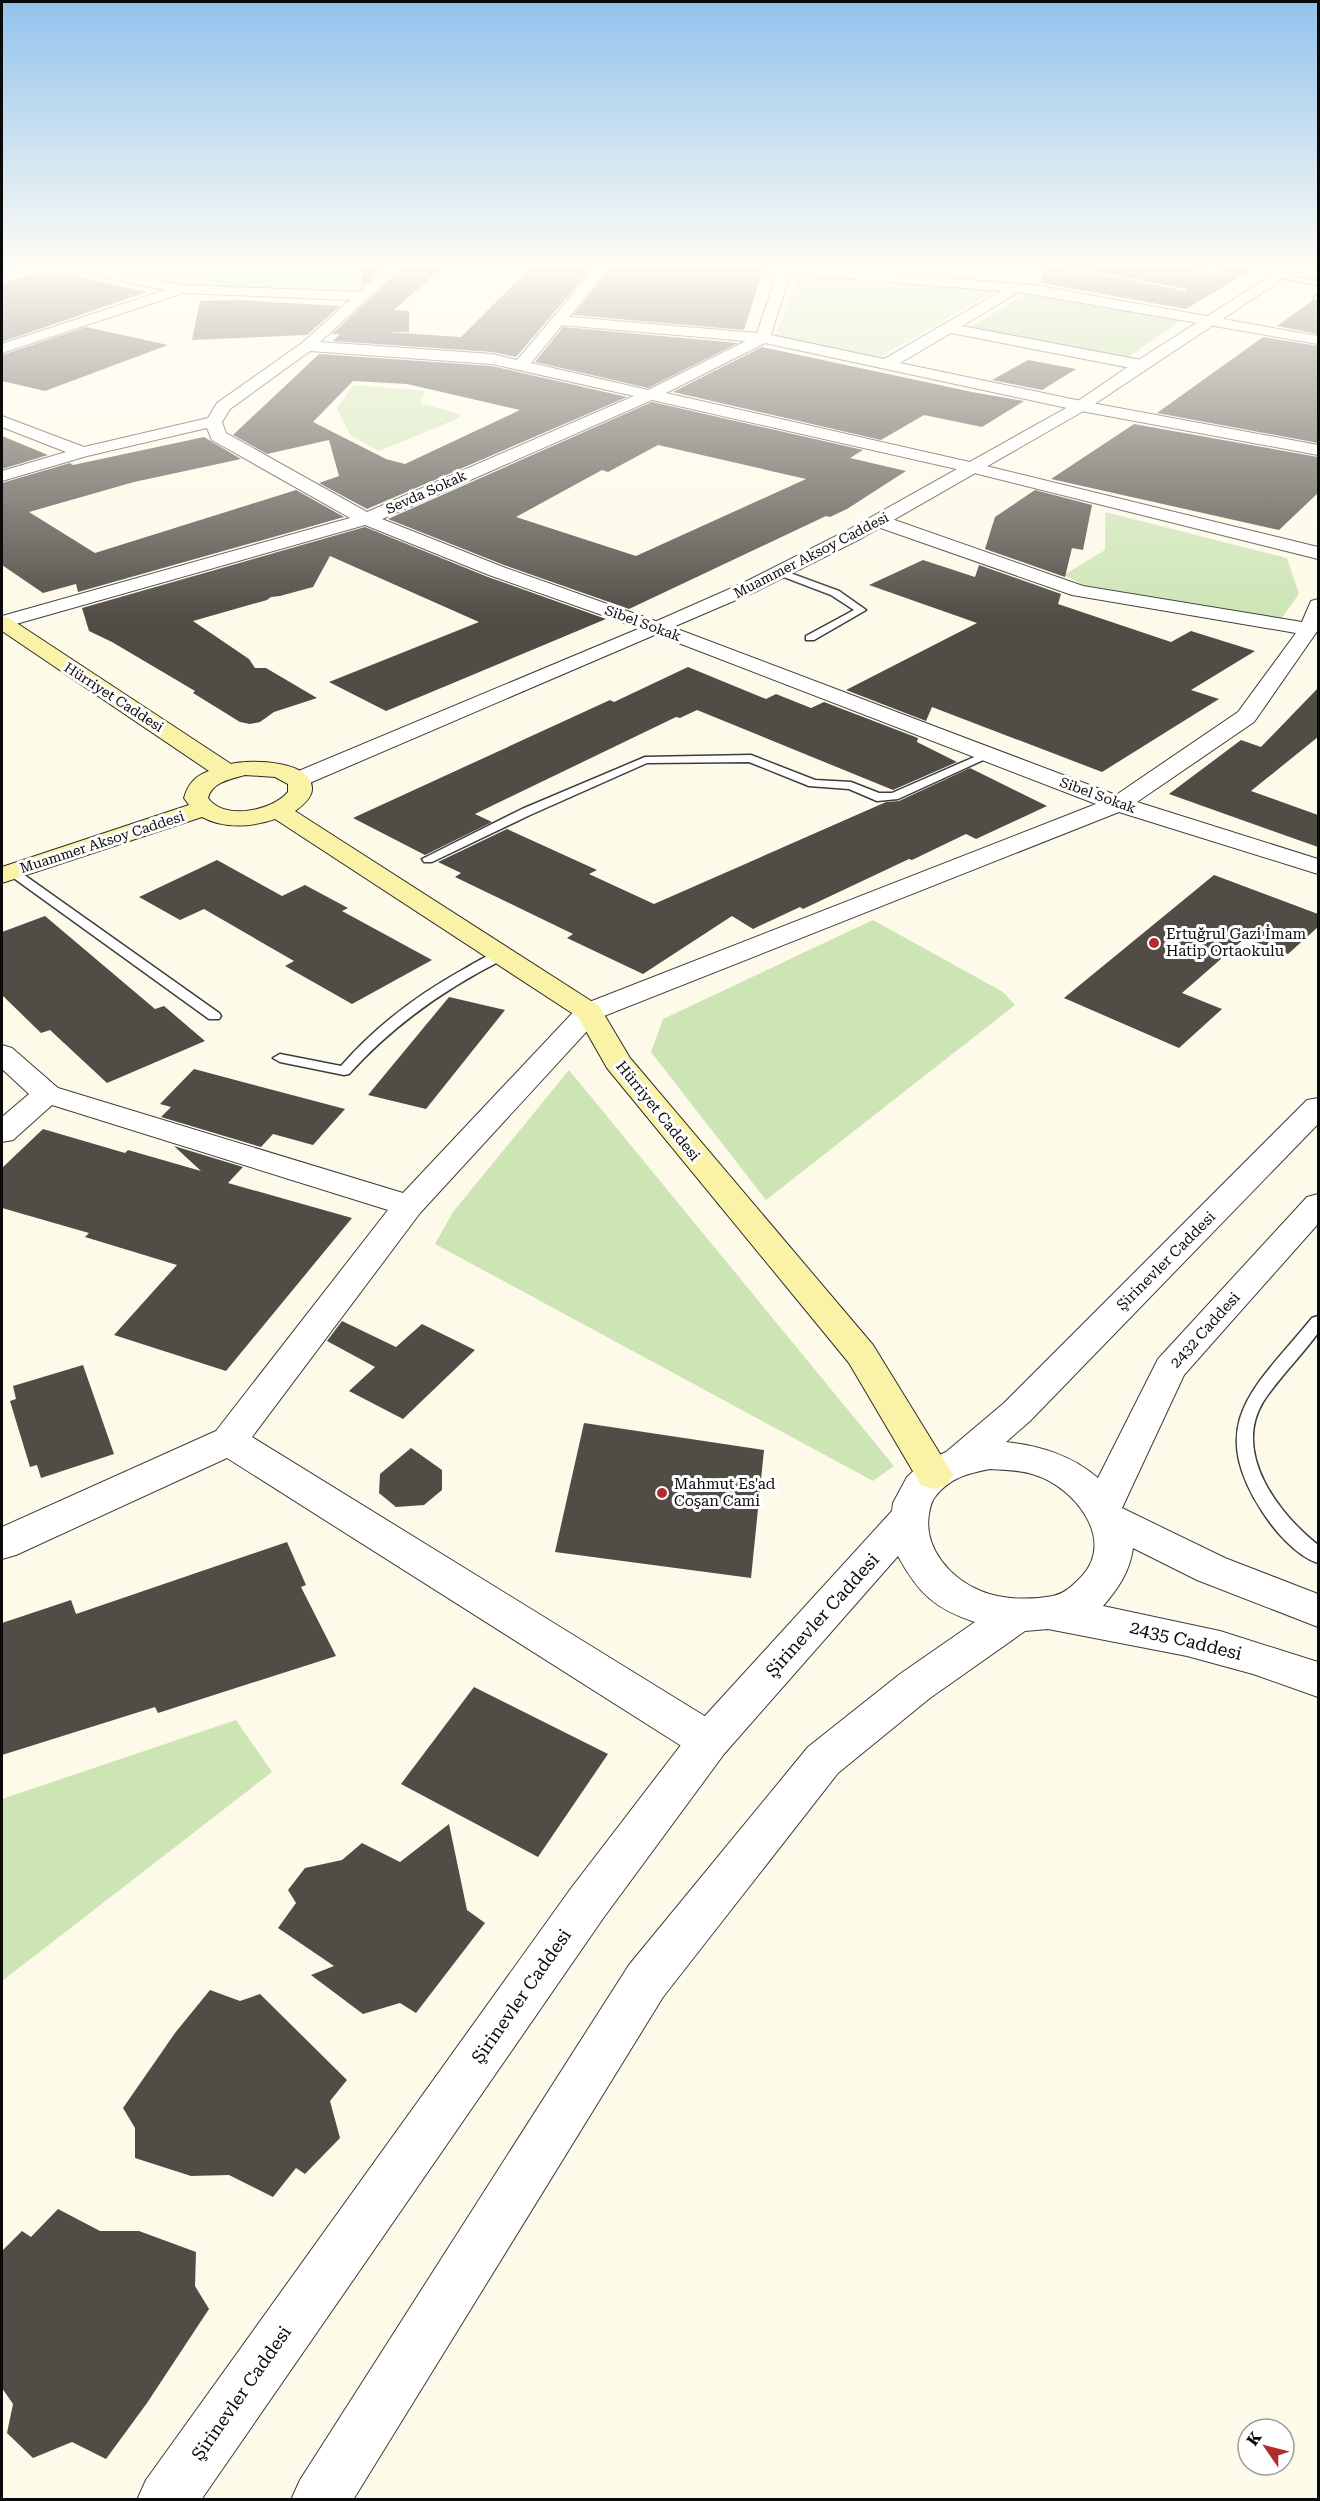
<svg xmlns="http://www.w3.org/2000/svg" width="1320" height="2501" viewBox="0 0 1320 2501" font-family="'Roboto Serif',serif">
	<style>
		.green { fill: #cde5b5 }
		.forest { fill: #b1d596 }
		.building { fill: #524c47; fill-rule: evenodd }
		.lines { fill: none; stroke-linecap: round; stroke-linejoin: round }
		.service-casing { stroke: #3d3d3d; stroke-width: 3 }
		.minor-casing { stroke: #3d3d3d; stroke-width: 2 }
		.tertiary-casing { stroke: #3d3d3d; stroke-width: 2 }
		.secondary-casing { stroke: #2c2c2c; stroke-width: 2 }
		.service { fill: #fff; fill-rule: evenodd }
		.minor { fill: #fff; fill-rule: evenodd }
		.tertiary { fill: #fff; fill-rule: evenodd }
		.secondary { fill: #faf3a7; fill-rule: evenodd }
		.poi-dot { fill: #b12b2f; stroke: #fff; stroke-width: 2 }
		.labels { text-anchor: middle; dominant-baseline: central; stroke-width: 6; stroke-linejoin: round; paint-order: stroke }
		.far-street-label { font-size: 14px; fill: #0a0a0a; stroke: #fff }
		.poi-label { font-size: 15px; fill: #0a0a0a; stroke: #fff; text-anchor: start }
		.street-label { font-size: 15px; fill: #0a0a0a; stroke: #fff }
		.near-street-label { font-size: 18px; fill: #0a0a0a; stroke: #fff }
	</style>
	<rect width="100%" height="100%" fill="#fefae9"/>
	<!-- green -->
	<g class="green">
		<polygon points="116,268 382,268 359,290 344,291 198,285"/>
		<polygon points="798,277 995,291 880,357 775,336"/>
		<polygon points="354,385 425,391 420,403 460,414 459,418 379,451 350,435 337,408"/>
		<polygon points="1105,512 1287,558 1299,594 1281,619 1087,587 1064,575 1105,550"/>
		<polygon points="873,920 1003,992 1015,1005 766,1200 651,1052 663,1019"/>
		<polygon points="569,1070 894,1466 873,1481 435,1244 453,1212"/>
		<polygon points="236,1720 272,1772 2,1981 2,1799"/>
	</g>
	<!-- forest -->
	<polygon class="forest" points="1025,294 1181,320 1127,358 970,328"/>
	<!-- building -->
	<g class="building">
		<polygon points="362,268 383,268 362,287"/>
		<polygon points="403,268 442,268 394,310 409,311 409,332 385,332 461,337 530,268 592,268 516,357 492,352 333,341 340,334 332,334"/>
		<polygon points="611,268 759,268 762,273 744,330 573,315"/>
		<polygon points="1043,268 1063,268 1065,270 1185,293 1190,288 1087,268 1186,268 1188,270 1220,276 1225,271 1213,268 1255,268 1186,309 1041,283"/>
		<polygon points="47,270 147,292 2,342 2,284"/>
		<polygon points="239,300 340,306 307,335 192,340 200,301"/>
		<polygon points="1313,300 1318,302 1318,334 1277,326"/>
		<polygon points="86,327 168,345 45,391 2,381 2,355"/>
		<polygon points="563,327 738,343 648,388 535,362"/>
		<polygon points="1263,337 1318,346 1318,443 1157,413"/>
		<polygon points="762,347 972,392 1024,401 982,427 924,415 881,440 673,392"/>
		<path d="M319 354 492 366 627 397 367 509 319 483 339 476 329 440 267 454 233 435ZM353 381 407 384 520 410 405 464 386 459 313 422Z"/>
		<polygon points="1028,360 1076,369 1042,390 992,380"/>
		<path d="M652 402 863 450 850 458 906 471 847 509 830 517 826 516 629 609 504 565 388 519ZM658 445 806 479 636 556 516 517 602 470 608 472Z"/>
		<polygon points="1134,424 1318,457 1318,493 1279,530 1051,479"/>
		<polygon points="2,436 48,455 2,469"/>
		<polygon points="204,437 241,459 134,482 29,512 95,553 296,490 344,517 78,592 76,584 43,593 2,565 2,483 70,463 73,465"/>
		<polygon points="1035,490 1092,505 1083,550 1072,548 1065,577 985,549 995,517"/>
		<polygon points="365,527 488,577 606,619 386,711 329,682 479,622 330,556 313,587 280,596 271,597 267,600 193,621 249,659 255,668 266,668 317,698 274,712 260,722 250,724 240,722 193,693 195,691 112,642 89,631 82,608"/>
		<polygon points="923,560 975,577 979,565 1061,594 1058,604 1171,642 1191,631 1255,651 1191,690 1219,699 1102,772 932,707 926,721 846,690 977,623 869,585"/>
		<polygon points="688,667 766,699 776,694 811,708 824,702 918,738 917,742 957,762 893,790 697,710 680,718 676,717 475,814 492,822 425,855 353,818 610,700 614,702"/>
		<polygon points="1318,688 1318,737 1251,791 1318,815 1318,847 1169,794 1241,740 1261,747"/>
		<polygon points="970,768 1047,806 976,839 966,834 912,860 909,859 803,909 800,907 753,929 732,916 643,974 567,938 573,934 455,877 461,873 438,862 507,829 597,870 589,874 654,904 886,802 899,801"/>
		<polygon points="217,860 282,896 305,885 348,908 342,911 432,960 352,1004 285,966 294,961 204,909 180,920 139,897"/>
		<polygon points="1214,875 1318,914 1318,927 1288,954 1245,938 1182,993 1222,1009 1179,1048 1064,998"/>
		<polygon points="45,916 155,1009 164,1006 205,1041 107,1083 50,1030 41,1033 2,995 2,932"/>
		<polygon points="449,997 505,1010 426,1109 368,1095"/>
		<polygon points="194,1069 345,1109 313,1145 273,1134 261,1147 161,1117 171,1107 160,1104"/>
		<polygon points="43,1129 125,1153 128,1150 201,1171 174,1146 243,1167 228,1183 352,1218 226,1371 114,1335 177,1265 85,1237 89,1233 2,1208 2,1168"/>
		<polygon points="342,1321 396,1347 422,1324 475,1350 403,1419 349,1391 375,1367 327,1341"/>
		<polygon points="83,1365 114,1454 41,1478 37,1465 30,1467 10,1401 16,1399 13,1386"/>
		<polygon points="584,1423 764,1450 751,1578 555,1552"/>
		<polygon points="411,1448 442,1470 442,1490 424,1505 396,1507 379,1493 380,1474"/>
		<polygon points="287,1542 306,1585 301,1587 336,1656 158,1713 155,1707 2,1755 2,1623 71,1600 76,1614"/>
		<polygon points="474,1687 608,1754 538,1857 401,1784"/>
		<polygon points="449,1824 467,1910 485,1923 416,2013 400,2003 363,2014 311,1975 334,1966 278,1928 296,1903 288,1890 305,1868 342,1860 362,1843 400,1862"/>
		<polygon points="210,1990 240,2001 260,1994 347,2080 330,2101 340,2138 305,2174 296,2168 273,2197 229,2175 191,2176 135,2158 135,2128 123,2108 175,2033"/>
		<polygon points="58,2209 100,2231 139,2231 196,2252 195,2286 209,2309 147,2403 106,2459 72,2442 33,2458 7,2433 13,2404 2,2388 2,2251 22,2231 31,2237"/>
	</g>
	<g class="lines">
		<!-- service casing -->
		<g class="service-casing">
			<g id="service">
				<polygon points="1065,268 1077,268 1188,289 1185,291"/>
				<polygon points="1188,268 1203,268 1223,272 1220,274"/>
				<polygon points="1279,274 1318,281 1318,285 1277,277"/>
				<polygon points="1318,295 1318,300 1315,300 1314,297"/>
				<polygon points="779,569 839,591 866,610 814,640 806,640 806,636 854,610 831,595 776,574 774,572"/>
				<polygon points="988,751 994,754 992,756 898,799 877,801 849,789 809,786 749,762 647,763 530,815 432,862 424,862 422,859 522,809 645,757 751,755 815,780 851,782 879,793 892,793"/>
				<polygon points="13,867 219,1013 221,1016 219,1019 209,1019 8,874 7,871"/>
				<path d="M501 951 508 955 506 958C446 988 394 1024 349 1074L344 1075 280 1062 273 1058 280 1054 341 1066C376 1026 417 995 464 969 475 963 488 954 501 951Z"/>
				<path d="M1318 1316V1333C1302 1355 1277 1380 1263 1402 1232 1454 1279 1514 1318 1545V1563C1296 1556 1274 1530 1262 1511 1204 1421 1257 1386 1312 1318Z"/>
			</g>
		</g>
		<!-- minor casing -->
		<g class="minor-casing">
			<g id="minor">
				<polygon points="2,268 15,268 2,274"/>
				<path d="M71 268H96L181 285 359 292 386 268H401L320 342 492 354 517 360 595 268H609L569 317 757 333 777 273 763 271 761 268H815L1033 285 1318 336V344L1019 292 962 326 1141 360 1149 365 1141 370 951 333 900 363 1081 401 1318 445V455L1081 411 765 343 666 393 974 463 1318 547V559L974 473 652 400 382 519 503 567 664 624 1116 795 1238 712 1296 633 1072 595 872 525 870 521 872 517H886L1083 586 1302 622 1311 601 1318 599V630L1254 722 1137 802 1318 859V874L1119 812 599 1018 420 1213 252 1437 724 1728 730 1741 724 1754 709 1759 694 1754 227 1458 16 1555 2 1559V1527L216 1431 388 1210 52 1105 13 1140 2 1142V1117L29 1094 2 1069V1045L12 1048 58 1088 403 1193 579 1006 1096 804 650 632 489 575 365 525 2 628V616L350 518 212 440 207 428 87 456 2 481V471L66 452 2 427V416L84 447 208 418 217 403 302 343 350 300 183 293 2 353V344L165 290 78 272ZM790 274 1001 291 884 359 771 335ZM562 325 746 341 648 390 531 363ZM310 351 492 364 634 396 367 512 226 433 222 422 230 409Z"/>
			</g>
		</g>
		<!-- tertiary casing -->
		<g class="tertiary-casing">
			<g id="tertiary">
				<polygon points="1283,268 1299,268 1087,409 862,538 757,591 305,785 297,787 289,785 285,780 289,775 650,624 743,583 848,530 1075,403 1132,364"/>
				<path d="M1318 1098V1124L1030 1421 1006 1442C1040 1446 1071 1455 1098 1478L1158 1359 1307 1197 1318 1194V1224L1184 1375 1122 1508 1225 1558 1318 1594V1627L1197 1580 1133 1548C1130 1571 1118 1589 1103 1606L1220 1631 1318 1662V1697L1253 1674 1187 1656 1048 1629 1025 1631 930 1698 838 1773 663 1997 353 2500H291L300 2480 629 1965 808 1747 900 1674 975 1622C935 1609 918 1593 898 1556L724 1754 604 1917 201 2500H137L146 2480 572 1887 694 1728 892 1511 893 1503 907 1477 921 1464 946 1452 1004 1403 1307 1100ZM990 1469C1005 1470 1021 1470 1035 1475 1074 1487 1116 1539 1082 1576 1073 1585 1066 1593 1053 1596 1030 1600 1002 1600 981 1591 951 1579 923 1548 929 1514 930 1508 931 1502 935 1497 949 1478 969 1473 990 1469Z"/>
			</g>
		</g>
		<!-- secondary casing -->
		<g class="secondary-casing">
			<path id="secondary" d="M2 616 9 618 231 764C250 759 314 760 312 790 311 799 302 806 295 811L599 1006 630 1058 873 1345 953 1475 947 1485 934 1489 921 1485 849 1363 607 1068 578 1017 275 819C252 827 224 829 202 817L2 883V867L189 805 184 798C188 784 195 776 209 771L2 631ZM245 775 275 777 288 784V792C272 811 224 821 208 798 212 782 231 779 245 775Z"/>
		</g>
		<!-- service -->
		<use href="#service" class="service"/>
		<!-- minor -->
		<use href="#minor" class="minor"/>
		<!-- tertiary -->
		<use href="#tertiary" class="tertiary"/>
		<!-- secondary -->
		<use href="#secondary" class="secondary"/>
	</g>
	<!-- sky -->
	<linearGradient id="sky" x2="0" y2="1"><stop stop-color="#91c2ec"/><stop offset="0.43" stop-color="#fffdf5"/><stop offset="1" stop-color="#fffdf5" stop-opacity="0"/></linearGradient>
	<rect width="1320" height="618" fill="url(#sky)"/>
	<!-- markers -->
	<g class="poi-dot">
		<circle cx="1154" cy="943" r="6"/>
		<circle cx="662" cy="1493" r="6"/>
	</g>
	<g class="labels">
		<!-- far-street labels -->
		<g class="far-street-label">
			<text transform="translate(426 492) rotate(-24)">Sevda Sokak</text>
			<text transform="translate(811 555) rotate(-27)">Muammer Aksoy Caddesi</text>
			<text transform="translate(643 623) rotate(20)">Sibel Sokak</text>
			<text transform="translate(114 697) rotate(33)">Hürriyet Caddesi</text>
			<text transform="translate(1098 795) rotate(20)">Sibel Sokak</text>
			<text transform="translate(102 842) rotate(-18)">Muammer Aksoy Caddesi</text>
		</g>
		<!-- poi labels -->
		<g class="poi-label">
			<text x="1166" y="934">Ertuğrul Gazi İmam<tspan x="1166" dy="17">Hatip Ortaokulu</tspan></text>
			<text x="674" y="1484">Mahmut Es'ad<tspan x="674" dy="17">Coşan Cami</tspan></text>
		</g>
		<!-- street labels -->
		<g class="street-label">
			<text transform="translate(658 1111) rotate(51)">Hürriyet Caddesi</text>
			<text transform="translate(1166 1261) rotate(-45)">Şirinevler Caddesi</text>
			<text transform="translate(1205 1330) rotate(-48)">2432 Caddesi</text>
		</g>
		<!-- near-street labels -->
		<g class="near-street-label">
			<text transform="translate(822 1615) rotate(-48)">Şirinevler Caddesi</text>
			<text transform="translate(1186 1640) rotate(14)">2435 Caddesi</text>
			<text transform="translate(521 1996) rotate(-55)">Şirinevler Caddesi</text>
			<text transform="translate(241 2393) rotate(-55)">Şirinevler Caddesi</text>
		</g>
	</g>
	<!-- border -->
	<rect width="1320" height="2501" fill="none" stroke="#0a0a0a" stroke-width="6"/>
	<!-- north arrow -->
	<g transform="translate(1266 2447) rotate(305)"><circle r="28" fill="#ffffff" stroke="#9d9d9d" stroke-width="1.5"/>
	<path d="M0-4.5L10 22L0 15L-10 22Z" fill="#b12b2f"/>
	<text y="-9" font-size="16" font-weight="bold" text-anchor="middle" fill="#0a0a0a">K</text>
	</g>
</svg>
